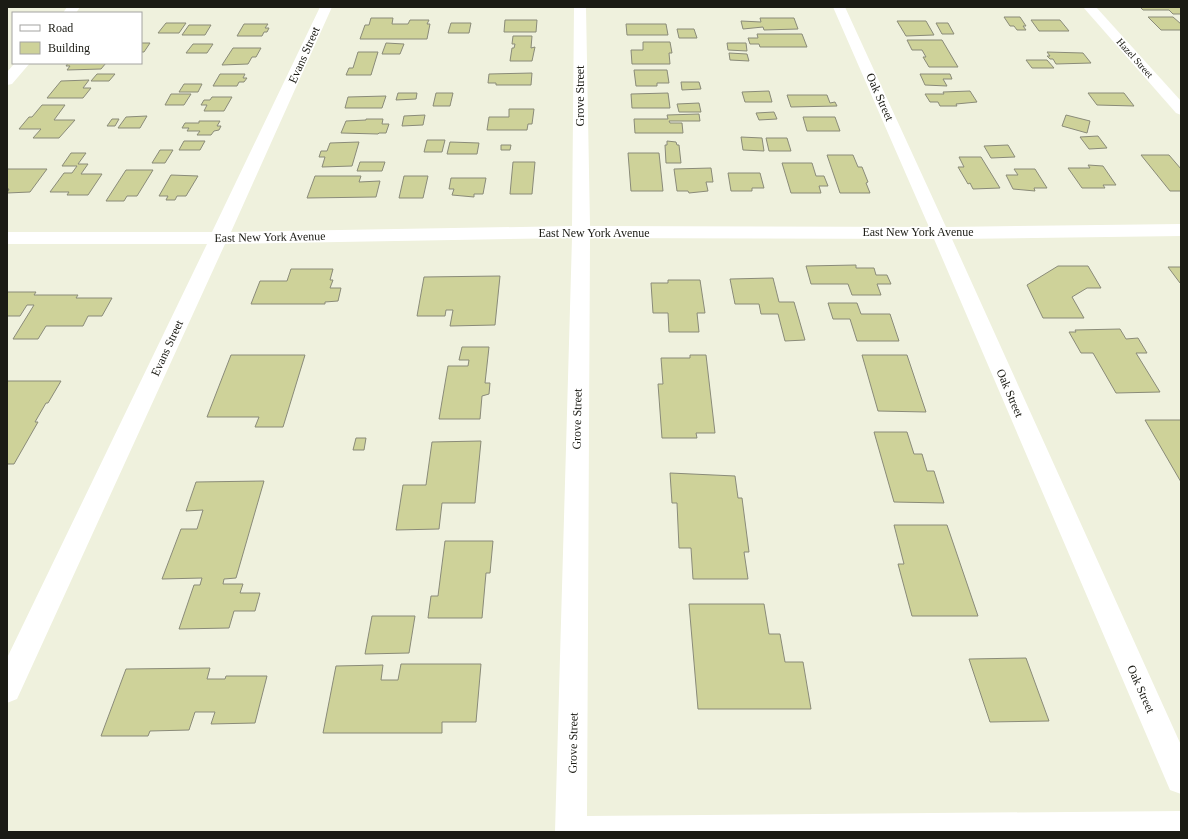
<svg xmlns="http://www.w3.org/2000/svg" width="1188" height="839" viewBox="0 0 1188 839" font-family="'Times New Roman',serif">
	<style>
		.building { fill: #ced299; stroke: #8a8b79 }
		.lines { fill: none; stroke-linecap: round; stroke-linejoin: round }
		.minor { fill: #fff; fill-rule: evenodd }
		.labels { text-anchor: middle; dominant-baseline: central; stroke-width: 3; stroke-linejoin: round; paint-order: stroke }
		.far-street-label { font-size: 10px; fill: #1b1b14; stroke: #fff }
		.street-label { font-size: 12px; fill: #1b1b14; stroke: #fff }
	</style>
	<rect width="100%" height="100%" fill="#eff1dd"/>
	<!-- building -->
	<g class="building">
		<polygon points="1140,7 1181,7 1181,14 1173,14 1169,10 1143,10"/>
		<polygon points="1004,17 1020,17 1026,26 1023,26 1026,30 1017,30 1014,26 1010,26"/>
		<polygon points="1148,17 1173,17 1181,24 1181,30 1161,30"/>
		<polygon points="371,18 393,18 392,24 408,24 410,20 429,20 427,24 430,24 427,39 360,39 365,25 369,25"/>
		<polygon points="760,18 794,18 798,29 764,30 763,27 743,29 741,21 761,22"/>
		<polygon points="505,20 537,20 536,32 504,32"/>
		<polygon points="1031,20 1060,20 1069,31 1039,31"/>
		<polygon points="897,21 926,21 934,35 906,36"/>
		<polygon points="166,23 186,23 179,33 158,33"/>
		<polygon points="451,23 471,23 469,33 448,33"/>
		<polygon points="936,23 948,23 954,34 942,34"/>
		<polygon points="244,24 268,24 265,28 269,28 267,32 264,32 262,36 237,36"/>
		<polygon points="626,24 666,24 668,35 627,35"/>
		<polygon points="189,25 211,25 205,35 182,35"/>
		<polygon points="677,29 694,29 697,38 679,38"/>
		<polygon points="757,34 802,34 807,47 760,47 759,44 750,44 748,38 758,38"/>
		<polygon points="513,36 532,36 531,48 535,47 532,61 510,61 512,48 514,48 515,44 512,44"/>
		<polygon points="907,40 942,40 958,67 929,67 923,57 926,57 922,50 912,50"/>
		<polygon points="643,42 670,42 672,53 669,53 670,64 632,64 631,50 643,50"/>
		<polygon points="141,43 150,43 144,52 141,52"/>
		<polygon points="386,43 404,44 400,54 382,54"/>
		<polygon points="727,43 746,43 747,51 728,50"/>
		<polygon points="193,44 213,44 207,53 186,53"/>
		<polygon points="233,48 261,48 256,57 252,57 248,64 222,65"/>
		<polygon points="358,52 378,52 371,75 346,75 349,68 353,68"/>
		<polygon points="1047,52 1083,53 1091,63 1056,64 1053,59 1050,59 1047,56 1050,56"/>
		<polygon points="729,53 747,54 749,61 730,60"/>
		<polygon points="1026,60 1047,60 1054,68 1032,68"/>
		<polygon points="68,63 106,63 101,69 67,70 70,66 66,66"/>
		<polygon points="634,70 667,70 669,83 657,83 657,86 636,86"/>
		<polygon points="532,73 531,85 496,85 496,83 488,83 489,74"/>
		<polygon points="97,74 115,74 109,81 91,81"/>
		<polygon points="220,74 245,74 243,78 247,78 244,82 239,82 237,86 213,86"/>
		<polygon points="920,74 950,74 952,79 943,79 947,86 925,85"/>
		<polygon points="89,80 83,88 91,88 83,98 47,98 61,81"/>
		<polygon points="681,82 699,82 701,89 682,90"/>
		<polygon points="184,84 202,84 198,92 179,92"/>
		<polygon points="769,91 772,102 745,102 742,92"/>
		<polygon points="970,91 977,102 956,104 957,106 940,106 938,102 930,102 925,94 944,94 943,92"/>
		<polygon points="398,93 417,93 416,99 396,100"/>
		<polygon points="436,93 453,93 450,106 433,106"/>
		<polygon points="668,93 670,108 632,108 631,94"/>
		<polygon points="1088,93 1124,93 1134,106 1097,105"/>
		<polygon points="171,94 191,94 184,105 165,105"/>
		<polygon points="787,95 827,95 830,103 835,102 837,106 791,107"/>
		<polygon points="386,96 382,108 345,108 348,97"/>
		<polygon points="212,97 232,97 224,111 204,111 207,105 201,105 204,100 210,100"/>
		<polygon points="699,103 701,112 679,112 677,104"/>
		<polygon points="42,105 65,105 54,120 75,120 59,138 33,138 41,129 19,129 29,117 32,117"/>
		<polygon points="509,109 534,109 532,124 528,124 527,130 487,130 489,117 509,117"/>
		<polygon points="774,112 777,119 759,120 756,113"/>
		<polygon points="699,114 700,121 669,121 670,123 682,123 683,133 635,133 634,119 668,119 667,115"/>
		<polygon points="425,115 423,125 402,126 404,116"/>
		<polygon points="1066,115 1090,121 1087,133 1062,126"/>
		<polygon points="147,116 140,128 118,128 126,117"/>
		<polygon points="803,117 835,117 840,131 807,131"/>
		<polygon points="112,119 119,119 115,126 107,126"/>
		<polygon points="366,119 383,119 382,124 389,124 386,133 379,133 378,134 341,133 346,121 366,120"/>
		<polygon points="199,121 220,121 217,126 221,126 219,130 214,131 211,135 197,135 200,131 187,131 189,128 182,128 185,123 199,123"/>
		<polygon points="1098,136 1107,148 1089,149 1080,137"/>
		<polygon points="741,137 762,138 764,151 743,150"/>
		<polygon points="766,138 787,138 791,151 769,151"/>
		<polygon points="427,140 445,140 442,152 424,152"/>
		<polygon points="184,141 205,141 200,150 179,150"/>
		<polygon points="667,141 676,142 677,145 679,145 681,163 666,163 665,145 667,145"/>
		<polygon points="359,142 352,166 322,167 325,157 319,157 321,151 327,151 330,143"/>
		<polygon points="450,142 479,143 477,154 447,154"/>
		<polygon points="501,145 511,145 510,150 501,150"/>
		<polygon points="1008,145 1015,157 991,158 984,146"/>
		<polygon points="160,150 173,150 165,163 152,163"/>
		<polygon points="71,153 86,153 78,164 88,164 81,174 102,174 88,195 67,195 69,192 50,192 64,173 72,173 77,166 62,166"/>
		<polygon points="628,153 659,153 663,191 631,191"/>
		<polygon points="827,155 853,155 858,167 862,167 868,182 866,183 870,193 840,193"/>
		<polygon points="1141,155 1169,155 1181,169 1181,191 1170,191"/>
		<polygon points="959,157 981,157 1000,188 973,189 970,183 968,184 958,167 964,167"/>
		<polygon points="360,162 385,162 382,171 357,171"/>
		<polygon points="513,162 535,162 532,194 510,194"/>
		<polygon points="782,163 812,163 816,176 824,176 828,186 819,186 821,193 791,193"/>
		<polygon points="1088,165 1103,166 1116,185 1103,185 1105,188 1082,188 1068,168 1090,168"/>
		<polygon points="711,168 713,182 706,182 708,191 689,193 688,191 677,191 674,169"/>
		<polygon points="7,169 47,169 30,192 7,193 9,189 7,189"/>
		<polygon points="1014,169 1035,169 1047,188 1034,188 1035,191 1013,189 1006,175 1018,175"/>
		<polygon points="126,170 153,170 137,196 127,196 124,201 106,201"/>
		<polygon points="728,173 760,173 764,188 752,188 752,191 731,191"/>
		<polygon points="171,175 198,176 186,196 177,196 175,200 166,200 168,196 159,196"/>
		<polygon points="315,176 361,176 359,182 380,181 376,197 307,198"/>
		<polygon points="404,176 428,176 423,198 399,198"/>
		<polygon points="451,178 486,178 483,194 474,194 474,197 452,195 454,189 449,189"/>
		<polygon points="856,265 856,268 874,268 876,275 887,275 891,284 877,284 881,295 852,295 848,284 811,284 806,266"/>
		<polygon points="1058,266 1088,266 1101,288 1087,288 1072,297 1084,318 1043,318 1027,285"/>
		<polygon points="1168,267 1181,267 1181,283 1180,283"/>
		<polygon points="291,269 333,269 330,280 333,280 330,288 341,288 338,301 325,302 325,304 251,304 260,281 287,281"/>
		<polygon points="500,276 495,325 450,326 453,310 446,310 445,316 417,316 424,277"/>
		<polygon points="773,278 779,302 794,302 805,340 785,341 778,314 761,314 759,304 735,304 730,279"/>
		<polygon points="668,280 700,280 705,313 697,313 699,332 669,332 668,313 653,313 651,283 668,283"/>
		<polygon points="7,292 36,292 34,295 78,295 76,298 112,298 102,316 88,316 83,326 46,326 38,339 13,339 34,305 27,305 20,316 7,316"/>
		<polygon points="828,303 857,303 861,314 890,314 899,341 857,341 850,319 833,319"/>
		<polygon points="1120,329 1126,339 1138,338 1147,353 1136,353 1160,392 1116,393 1093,353 1081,353 1069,332 1076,332 1075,330"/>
		<polygon points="462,347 489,347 485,383 490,383 489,394 482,396 480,419 439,419 448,366 468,366 469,360 459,360"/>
		<polygon points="231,355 305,355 283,427 255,427 259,417 207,417"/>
		<polygon points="690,355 706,355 715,433 696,433 697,438 662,438 658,384 663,384 661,358 690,358"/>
		<polygon points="862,355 907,355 926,412 878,411"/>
		<polygon points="7,381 61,381 48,403 46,403 35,422 38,422 14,464 7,464"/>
		<polygon points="1145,420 1181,420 1181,482"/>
		<polygon points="874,432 907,432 914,454 922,454 927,471 934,471 944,503 894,502"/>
		<polygon points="356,438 366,438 364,450 353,450"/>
		<polygon points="481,441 475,503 442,503 439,529 396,530 403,485 426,485 432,442"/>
		<polygon points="670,473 735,476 738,498 742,498 749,552 744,552 748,579 693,579 691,548 679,548 677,503 672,503"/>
		<polygon points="264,481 236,578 224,579 223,584 243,584 240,593 260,593 255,611 234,611 229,628 179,629 194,585 200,585 202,578 162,579 181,529 197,529 203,510 186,511 196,482"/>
		<polygon points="894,525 947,525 978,616 912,616 898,564 904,564"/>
		<polygon points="445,541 493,541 490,573 486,573 482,618 428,618 431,596 438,596"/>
		<polygon points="689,604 764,604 769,634 780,634 785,662 803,662 811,709 698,709"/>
		<polygon points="372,616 415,616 409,653 365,654"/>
		<polygon points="1026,658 1049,721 990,722 969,659"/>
		<polygon points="401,664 481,664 476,722 442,722 442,733 323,733 336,666 383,665 381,680 398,680"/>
		<polygon points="210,668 207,679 225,679 226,676 267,676 255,723 211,724 215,712 195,712 189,730 150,731 148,736 101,736 126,669"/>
	</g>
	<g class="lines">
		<!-- minor -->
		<g class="minor">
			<polygon points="67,7 80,7 76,13 63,13"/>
			<polygon points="320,7 332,7 231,232 572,226 574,7 586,7 590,226 929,227 833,7 845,7 946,227 1181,224 1181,236 952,239 1181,745 1181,794 1170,790 934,239 590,238 587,816 1181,811 1181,832 555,832 572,238 225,244 17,699 7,703 7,658 207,244 7,244 7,232 212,232"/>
			<polygon points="1083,7 1096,7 1181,101 1181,115 1176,113"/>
			<polygon points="15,63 30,63 12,84 7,85 7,72"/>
		</g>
	</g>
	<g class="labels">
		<!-- far-street labels -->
		<g class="far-street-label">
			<text transform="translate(1135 58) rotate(48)">Hazel Street</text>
		</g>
		<!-- street labels -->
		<g class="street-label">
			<text transform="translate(304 55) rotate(-66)">Evans Street</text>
			<text transform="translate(580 96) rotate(-90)">Grove Street</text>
			<text transform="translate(880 97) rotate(66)">Oak Street</text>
			<text x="918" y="232">East New York Avenue</text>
			<text x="594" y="233">East New York Avenue</text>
			<text transform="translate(270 237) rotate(-1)">East New York Avenue</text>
			<text transform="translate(167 348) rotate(-65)">Evans Street</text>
			<text transform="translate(1010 393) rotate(67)">Oak Street</text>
			<text transform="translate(577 419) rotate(-89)">Grove Street</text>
			<text transform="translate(1141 689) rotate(66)">Oak Street</text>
			<text transform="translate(573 743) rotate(-89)">Grove Street</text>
		</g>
	</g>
	<!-- border -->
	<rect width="1188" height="839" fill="none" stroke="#1b1b14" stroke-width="16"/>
	<!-- legend -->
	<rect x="12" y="12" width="130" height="52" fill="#ffffff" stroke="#a4a4a1"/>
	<rect x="20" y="25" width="20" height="6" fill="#ffffff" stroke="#a4a4a1"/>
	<text x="48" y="32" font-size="12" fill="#1b1b14">Road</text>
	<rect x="20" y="42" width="20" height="12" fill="#ced299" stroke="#a4a4a1"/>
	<text x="48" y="52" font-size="12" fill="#1b1b14">Building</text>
</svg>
